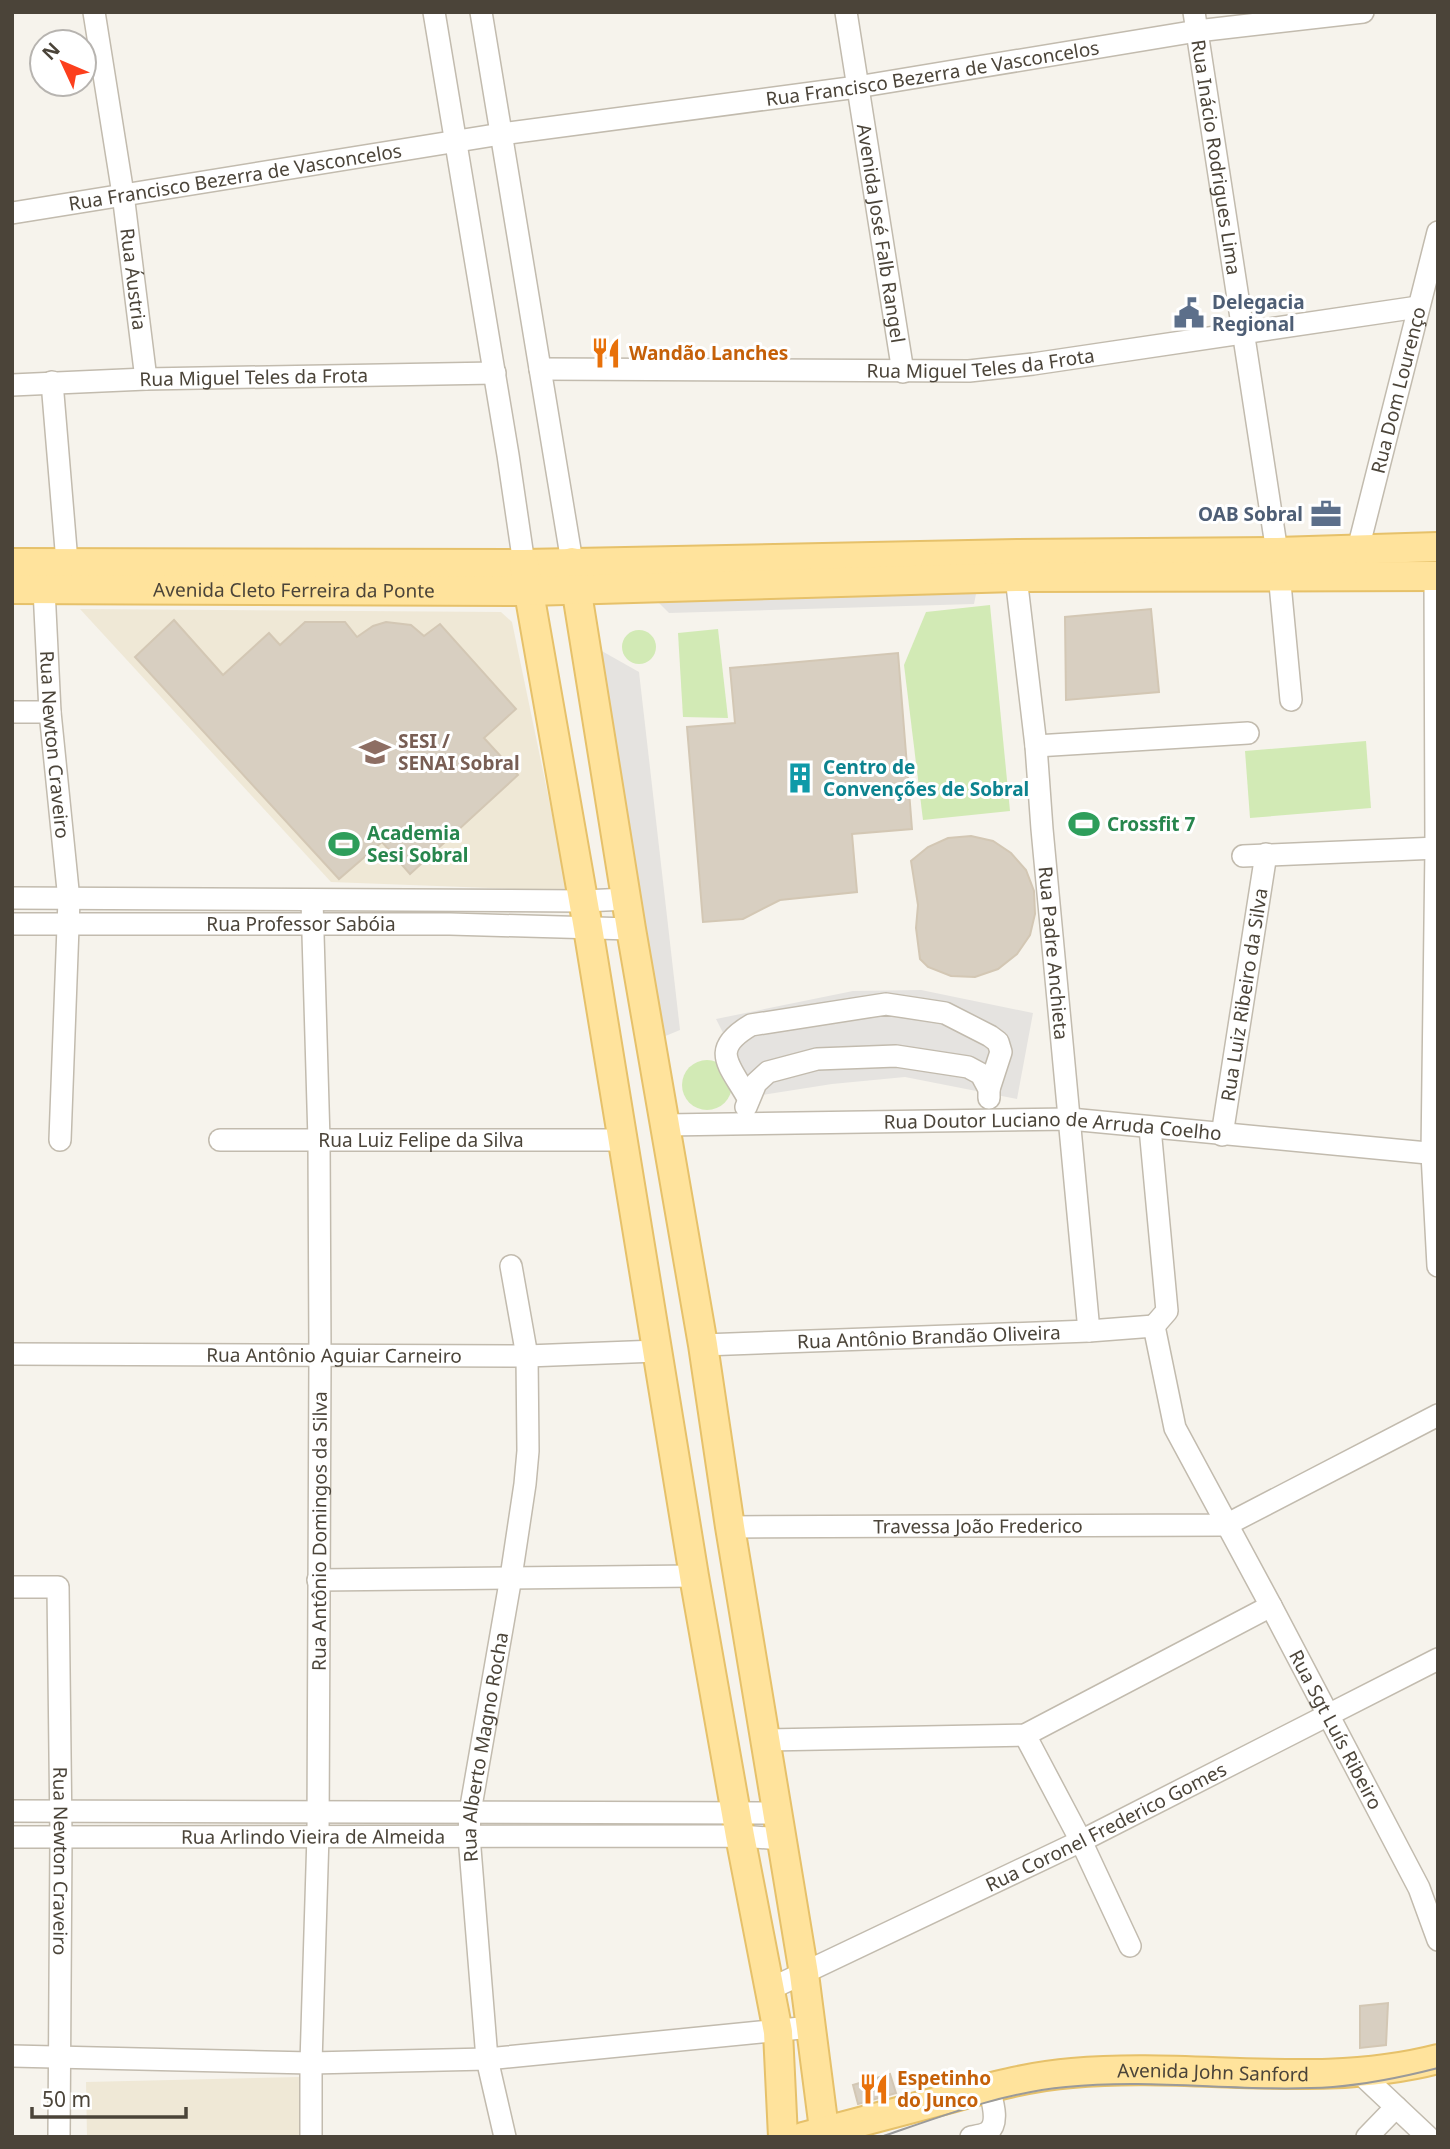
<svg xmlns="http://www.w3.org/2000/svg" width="1450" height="2149" viewBox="0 0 1450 2149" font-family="'Noto Sans',sans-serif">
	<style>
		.education { fill: #efe8d6 }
		.green { fill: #d2eab5 }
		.parking { fill: #e5e3e0 }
		.building { fill: #d8cfc1; stroke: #d3c7b4; stroke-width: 2 }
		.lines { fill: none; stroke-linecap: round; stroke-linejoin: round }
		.minor-casing { stroke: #c2bbae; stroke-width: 24 }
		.major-casing { stroke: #e6c16a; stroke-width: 32 }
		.minor { stroke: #fff; stroke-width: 21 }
		.major { stroke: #ffe39c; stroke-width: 28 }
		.tram { stroke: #9a9a9a; stroke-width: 2 }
		.labels { text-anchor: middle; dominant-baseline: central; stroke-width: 6; stroke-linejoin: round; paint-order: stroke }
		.street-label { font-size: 19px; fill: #4b4439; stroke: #fff }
		.service-label { font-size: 19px; font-weight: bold; fill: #4e5e75; stroke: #fff; text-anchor: start }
		.food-label { font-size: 19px; font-weight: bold; fill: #c56008; stroke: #fff; text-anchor: start }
		.education-label { font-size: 19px; font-weight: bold; fill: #785e54; stroke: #fff; text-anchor: start }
		.culture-label { font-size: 19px; font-weight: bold; fill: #0d838f; stroke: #fff; text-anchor: start }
		.leisure-label { font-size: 19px; font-weight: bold; fill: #27864d; stroke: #fff; text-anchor: start }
	</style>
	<rect width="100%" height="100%" fill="#f6f3ec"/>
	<!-- education -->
	<g class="education">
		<polygon points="80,609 501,612 512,622 568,891 331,882"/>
		<polygon points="300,2077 300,2137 87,2137 86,2082"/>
	</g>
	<!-- green -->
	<g class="green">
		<polygon points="990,605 1010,811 923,820 904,665 926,612"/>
		<polygon points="718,629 728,718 683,717 678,633"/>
		<circle cx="639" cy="647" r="17"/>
		<polygon points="1366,741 1371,808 1250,818 1245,751"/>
		<circle cx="707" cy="1085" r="25"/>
	</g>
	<!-- parking -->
	<g class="parking">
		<polygon points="978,584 974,604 669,613 651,595"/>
		<polygon points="600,650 639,672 680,1030 658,1039"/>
		<polygon points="921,990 1033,1013 1017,1099 905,1077 832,1084 755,1096 716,1019 853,991"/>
	</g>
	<!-- building -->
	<g class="building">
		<polygon points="1151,609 1159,692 1066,700 1065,617"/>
		<polygon points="174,620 223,675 269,633 280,645 305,622 345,622 357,637 373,626 386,622 411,625 424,636 440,624 516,709 484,738 518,775 410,874 382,842 339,879 135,657"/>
		<polygon points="898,653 912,829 852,834 857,892 780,900 743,919 703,922 687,727 735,723 730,668"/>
		<polygon points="971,836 993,841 1011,853 1026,870 1034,891 1035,914 1030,935 1017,954 998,969 975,977 951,976 928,967 920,959 916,928 918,905 911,861 928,847 948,838"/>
		<polygon points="1388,2003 1386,2045 1360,2048 1360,2006"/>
		<polygon points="890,2074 896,2093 858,2104 853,2085"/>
	</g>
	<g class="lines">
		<!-- minor casing -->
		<g class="minor-casing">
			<g id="minor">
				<path id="s1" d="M94 12 123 194 146 379"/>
				<polyline points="434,12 508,455 524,564"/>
				<polyline points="481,12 572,562"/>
				<path id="s2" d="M846 12 903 372"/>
				<path id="s3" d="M1194 12 1277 552 1291 700"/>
				<path id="s4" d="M12 213 501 134 857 87 1197 31 1363 12"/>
				<path id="s5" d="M540 369 969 371 1033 364 1418 307"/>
				<polyline points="52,382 67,562"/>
				<path id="s6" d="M12 385 146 379 495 373"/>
				<path id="s7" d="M1358 563V549L1438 232"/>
				<path id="s8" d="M1016 577 1036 746 1042 829 1089 1331"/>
				<polyline points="1435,577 1436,847 1432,1154 1438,1266"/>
				<path id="s9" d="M44 589 50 712 69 900 60 1140"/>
				<polyline points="12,712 50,712"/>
				<polyline points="1036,746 1248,733"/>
				<polyline points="1243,856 1438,848"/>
				<polyline points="12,898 584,901 627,899"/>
				<path id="s10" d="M12 924H450L631 929"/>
				<path d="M748 1098C729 1064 709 1050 751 1025L886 1004 945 1013 990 1036 998 1042 1001 1052 989 1089"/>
				<polyline points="746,1107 756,1083 768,1072 817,1059 896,1056 968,1067 981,1074 989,1089 989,1098"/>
				<path id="s11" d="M666 1125 1070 1119 1438 1154"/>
				<polyline points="1150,1128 1167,1311 1154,1326"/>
				<path id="s12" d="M1222 1135 1266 854"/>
				<path id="s13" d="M220 1140H621"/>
				<path id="s14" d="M1154 1326 1175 1428 1271 1606 1419 1888 1438 1940"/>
				<path id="s15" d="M703 1345 1089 1331 1154 1326"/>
				<path id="s16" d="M12 1354 527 1356 657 1351"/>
				<path id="s17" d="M730 1527 1226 1525 1438 1415"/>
				<polyline points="318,1580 694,1576"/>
				<path id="s18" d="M12 1587H58L61 1837 59 2137"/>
				<polyline points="1025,1735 1081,1841 1130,1946"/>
				<polyline points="767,1740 1025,1735 1271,1606"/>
				<polyline points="12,1811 778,1813"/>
				<path id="s19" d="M12 1837 740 1836 782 1839"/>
				<path id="s20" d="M770 1989 1081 1841 1438 1659"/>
				<polyline points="12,2056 311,2063 487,2059 811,2027"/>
				<polyline points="1360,2073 1428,2137"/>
				<path id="s21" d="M311 2137V2063L318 1835 320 1356 319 1140 312 900"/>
				<path id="s22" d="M505 2137 487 2059 469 1836 470 1812 511 1577 525 1484 528 1451 527 1356 511 1266"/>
				<path d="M971 2137C976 2136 984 2135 988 2132 1000 2123 992 2100 989 2088"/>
				<polyline points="1367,2137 1396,2107"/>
			</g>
		</g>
		<!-- major casing -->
		<g class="major-casing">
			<g id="major">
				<polyline points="572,562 631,929 703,1345 730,1527 804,1974 825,2137"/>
				<polyline points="12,563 524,564 1017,554 1277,552 1438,547"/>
				<polyline points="524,564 588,928 694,1576 740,1836 778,2032 783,2137"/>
				<path id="s23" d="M12 589 529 591 1016 577 1438 576"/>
				<path id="s24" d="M803 2137C851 2124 899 2112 947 2099 988 2088 1030 2076 1072 2073 1194 2062 1318 2090 1438 2059"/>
			</g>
		</g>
		<!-- minor -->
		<use href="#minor" class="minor"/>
		<!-- major -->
		<use href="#major" class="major"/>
		<!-- tram -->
		<path class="tram" d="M881 2137C942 2116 1002 2093 1066 2087 1155 2078 1244 2093 1333 2087 1369 2084 1403 2077 1438 2068"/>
	</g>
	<!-- icons -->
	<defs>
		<g id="civic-bare" transform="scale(2.415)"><path d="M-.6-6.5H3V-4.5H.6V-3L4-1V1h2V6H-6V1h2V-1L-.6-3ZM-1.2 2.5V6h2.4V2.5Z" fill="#5c6f8a" stroke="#fff" stroke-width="2.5" paint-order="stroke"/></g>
		<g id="restaurant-bare" transform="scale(2.415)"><path d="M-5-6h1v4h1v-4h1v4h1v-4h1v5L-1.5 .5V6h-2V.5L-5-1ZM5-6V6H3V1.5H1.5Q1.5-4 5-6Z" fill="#e8710a" stroke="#fff" stroke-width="2.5" paint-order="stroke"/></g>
		<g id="office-bare" transform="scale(2.415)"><path d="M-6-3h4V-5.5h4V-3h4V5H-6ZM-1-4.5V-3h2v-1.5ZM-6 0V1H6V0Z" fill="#5c6f8a" stroke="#fff" stroke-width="2.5" paint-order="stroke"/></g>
		<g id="university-bare" transform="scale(2.415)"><path d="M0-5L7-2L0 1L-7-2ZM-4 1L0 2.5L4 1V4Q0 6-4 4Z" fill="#8d6e63" stroke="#fff" stroke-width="2.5" paint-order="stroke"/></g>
		<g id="building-bare" transform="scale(2.415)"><path d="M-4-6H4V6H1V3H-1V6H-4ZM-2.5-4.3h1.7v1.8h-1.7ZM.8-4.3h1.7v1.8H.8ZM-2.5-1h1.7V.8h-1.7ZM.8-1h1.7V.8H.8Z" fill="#0f9aa8" stroke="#fff" stroke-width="2.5" paint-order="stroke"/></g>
		<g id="stadium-bare" transform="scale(2.415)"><path d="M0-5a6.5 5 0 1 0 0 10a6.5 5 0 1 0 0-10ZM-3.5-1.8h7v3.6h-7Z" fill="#2e9e5b" stroke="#fff" stroke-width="2.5" paint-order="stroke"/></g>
	</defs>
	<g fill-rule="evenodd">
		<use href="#civic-bare" x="1189" y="313"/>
		<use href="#restaurant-bare" x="606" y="353"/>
		<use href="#office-bare" x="1326" y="514"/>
		<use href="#university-bare" x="375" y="752"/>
		<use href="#building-bare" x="800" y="778"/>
		<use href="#stadium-bare" x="1084" y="824"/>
		<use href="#stadium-bare" x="344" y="844"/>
		<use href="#restaurant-bare" x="874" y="2089"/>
	</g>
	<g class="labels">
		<!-- street labels -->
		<g class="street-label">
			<text stroke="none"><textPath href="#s4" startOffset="931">Rua Francisco Bezerra de Vasconcelos</textPath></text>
			<text stroke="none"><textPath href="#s3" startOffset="147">Rua Inácio Rodrigues Lima</textPath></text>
			<text stroke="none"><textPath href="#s4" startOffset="226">Rua Francisco Bezerra de Vasconcelos</textPath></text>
			<text stroke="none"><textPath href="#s2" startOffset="224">Avenida José Falb Rangel</textPath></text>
			<text stroke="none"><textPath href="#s1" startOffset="270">Rua Áustria</textPath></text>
			<text stroke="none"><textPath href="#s5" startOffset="441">Rua Miguel Teles da Frota</textPath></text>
			<text stroke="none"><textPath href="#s6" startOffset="242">Rua Miguel Teles da Frota</textPath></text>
			<text stroke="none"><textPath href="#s7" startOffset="178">Rua Dom Lourenço</textPath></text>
			<text stroke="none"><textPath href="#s23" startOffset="282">Avenida Cleto Ferreira da Ponte</textPath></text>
			<text stroke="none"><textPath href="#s9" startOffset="156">Rua Newton Craveiro</textPath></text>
			<text stroke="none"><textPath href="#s10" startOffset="289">Rua Professor Sabóia</textPath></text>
			<text stroke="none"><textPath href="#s8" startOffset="378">Rua Padre Anchieta</textPath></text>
			<text stroke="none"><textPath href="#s12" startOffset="142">Rua Luiz Ribeiro da Silva</textPath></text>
			<text stroke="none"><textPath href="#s11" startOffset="387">Rua Doutor Luciano de Arruda Coelho</textPath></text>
			<text stroke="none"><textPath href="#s13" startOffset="201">Rua Luiz Felipe da Silva</textPath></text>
			<text stroke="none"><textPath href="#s15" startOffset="226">Rua Antônio Brandão Oliveira</textPath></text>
			<text stroke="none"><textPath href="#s16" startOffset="322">Rua Antônio Aguiar Carneiro</textPath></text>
			<text stroke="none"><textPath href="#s17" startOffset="248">Travessa João Frederico</textPath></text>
			<text stroke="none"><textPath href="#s21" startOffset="606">Rua Antônio Domingos da Silva</textPath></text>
			<text stroke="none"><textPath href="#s14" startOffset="446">Rua Sgt Luís Ribeiro</textPath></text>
			<text stroke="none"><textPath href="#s22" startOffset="394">Rua Alberto Magno Rocha</textPath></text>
			<text stroke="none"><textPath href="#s20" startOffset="373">Rua Coronel Frederico Gomes</textPath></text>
			<text stroke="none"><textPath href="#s19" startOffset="301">Rua Arlindo Vieira de Almeida</textPath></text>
			<text stroke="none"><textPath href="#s18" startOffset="320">Rua Newton Craveiro</textPath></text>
			<text stroke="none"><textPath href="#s24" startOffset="418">Avenida John Sanford</textPath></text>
		</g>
		<!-- service labels -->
		<g class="service-label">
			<text x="1212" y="302">Delegacia<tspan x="1212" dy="22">Regional</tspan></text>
			<text x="1303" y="514" text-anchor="end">OAB Sobral</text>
		</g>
		<!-- food labels -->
		<g class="food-label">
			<text x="629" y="353">Wandão Lanches</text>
			<text x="897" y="2078">Espetinho<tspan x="897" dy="22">do Junco</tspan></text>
		</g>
		<!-- education labels -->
		<g class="education-label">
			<text x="398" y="741">SESI /<tspan x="398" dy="22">SENAI Sobral</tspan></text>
		</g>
		<!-- culture labels -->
		<g class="culture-label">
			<text x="823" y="767">Centro de<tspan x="823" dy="22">Convenções de Sobral</tspan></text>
		</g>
		<!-- leisure labels -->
		<g class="leisure-label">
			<text x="1107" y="824">Crossfit 7</text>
			<text x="367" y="833">Academia<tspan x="367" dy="22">Sesi Sobral</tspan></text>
		</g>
	</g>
	<!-- border -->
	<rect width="1450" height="2149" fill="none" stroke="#4b4439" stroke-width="28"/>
	<!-- north arrow -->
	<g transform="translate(63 63) rotate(314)"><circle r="33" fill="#ffffff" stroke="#b7b4b0" stroke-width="2"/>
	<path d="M0-5L12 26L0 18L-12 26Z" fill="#fc3f1d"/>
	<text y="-10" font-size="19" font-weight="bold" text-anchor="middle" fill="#4b4439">N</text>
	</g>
	<!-- scale -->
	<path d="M32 2107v10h154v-10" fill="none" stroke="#4b4439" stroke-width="3.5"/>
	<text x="42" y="2107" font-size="21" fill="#4b4439" stroke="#ffffff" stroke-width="5" paint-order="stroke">50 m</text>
</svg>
